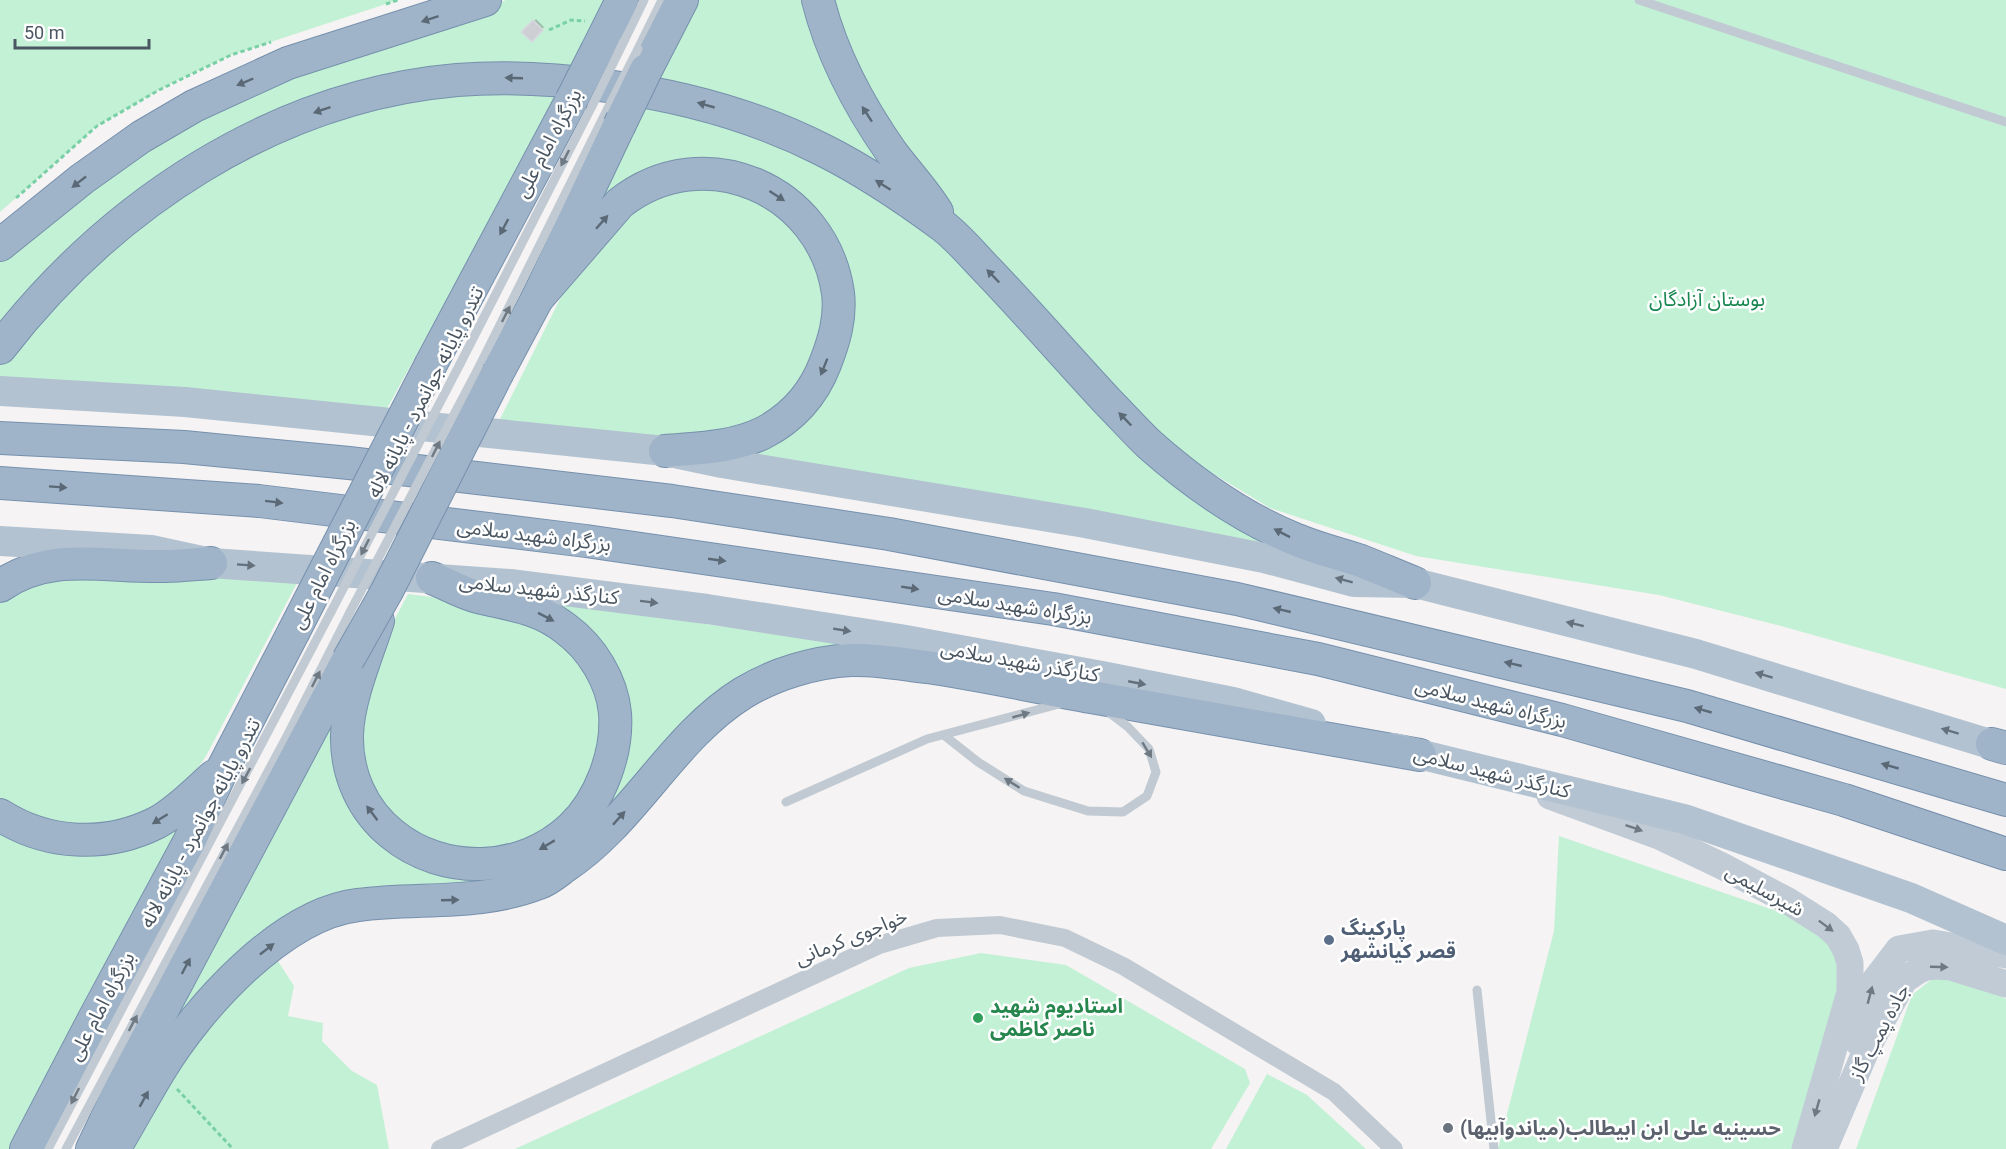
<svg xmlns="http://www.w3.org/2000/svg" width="2006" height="1149" viewBox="0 0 2006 1149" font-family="Roboto,'Noto Sans Arabic',sans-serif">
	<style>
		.green { fill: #c3f1d5 }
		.shadow { fill: #0003 }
		.building { fill: #cdcfd5; stroke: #d7d9de; stroke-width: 1.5 }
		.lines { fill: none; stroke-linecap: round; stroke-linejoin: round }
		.trunk-casing { stroke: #7690ad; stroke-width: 34 }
		.path { stroke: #7ad0a6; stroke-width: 3; stroke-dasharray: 4.5 3; stroke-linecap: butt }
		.service { stroke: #c1cad2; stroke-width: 9 }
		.minor { stroke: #c1cad2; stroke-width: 18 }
		.secondary { stroke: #c1cbd6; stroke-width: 27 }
		.primary { stroke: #b3c2d1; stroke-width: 30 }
		.trunk { stroke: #9fb4c9; stroke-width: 32 }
		.trunk-bridge-casing { stroke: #7690ad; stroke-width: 34; stroke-linecap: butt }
		.service-bridge { stroke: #c1cad2; stroke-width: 9 }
		.trunk-bridge { stroke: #9fb4c9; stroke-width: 32 }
		.oneway { fill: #5b6976 }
		.oneway2 { fill: #6e7983 }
		.oneway3 { fill: #64717d }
		.oneway4 { fill: #6e7984 }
		.service-dot { fill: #5c6f8a; stroke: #fff; stroke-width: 2 }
		.leisure-dot { fill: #2e9e5b; stroke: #fff; stroke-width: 2 }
		.worship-dot { fill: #6b7280; stroke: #fff; stroke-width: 2 }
		.labels { text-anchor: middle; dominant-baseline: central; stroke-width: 5; stroke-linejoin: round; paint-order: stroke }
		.street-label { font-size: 20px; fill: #4a5661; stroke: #fff }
		.park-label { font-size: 20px; fill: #17864f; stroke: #fff }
		.service-label { font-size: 20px; font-weight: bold; fill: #4e5e75; stroke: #fff; text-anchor: start }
		.leisure-label { font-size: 20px; font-weight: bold; fill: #27864d; stroke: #fff; text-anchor: start }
		.worship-label { font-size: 20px; font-weight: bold; fill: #5b616d; stroke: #fff; text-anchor: start }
	</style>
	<rect width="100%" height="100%" fill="#f5f3f3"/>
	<!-- green -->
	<g class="green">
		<polygon points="0,0 398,0 231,55 168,85 97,126 0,212"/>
		<polygon points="506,0 608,0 571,72 271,119 0,334 0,257 94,183 226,101 478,12"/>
		<polygon points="697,0 813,0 906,178 655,84"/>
		<polygon points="822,0 2006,0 2006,689 1781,626 1659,595 1416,556 1270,508 1202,467 1164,436 1050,326 901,157"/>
		<polygon points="561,90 384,414 0,384 0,364 26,330 131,227 270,140 413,95"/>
		<polygon points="648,101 786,143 922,224 1124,433 1343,569 690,452 776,433 846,291 746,170 591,217"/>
		<polygon points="728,180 806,228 831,325 792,405 703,441 497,425 566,287 636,199"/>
		<polygon points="94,567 297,583 206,756 185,787 166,806 90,834 0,808 0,592"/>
		<polygon points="480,591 863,647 809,655 601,824 508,879 331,900 134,1095 204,967 341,701 348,784 471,871 593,812 609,671"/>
		<polygon points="408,594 502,606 585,657 608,729 569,821 484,858 391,825 354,748 388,632"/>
		<polygon points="191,808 44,1080 9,1149 0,1149 0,827 25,840"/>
		<polygon points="1559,836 1785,914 1832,941 1843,966 1798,1149 1498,1149 1554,931"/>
		<polygon points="981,953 1066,965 1245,1069 1250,1083 1211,1149 515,1149 909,968"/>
		<polygon points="274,955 294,986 288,1016 323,1023 322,1041 352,1071 377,1085 389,1149 130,1149 194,1038"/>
		<polygon points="1960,976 2006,999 2006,1149 1856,1149 1912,995 1932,979"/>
		<polygon points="1267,1074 1307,1095 1366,1149 1226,1149"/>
	</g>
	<!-- shadow -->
	<polygon class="shadow" points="536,19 544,27 532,40 523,32"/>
	<!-- building -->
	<polygon class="building" points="533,20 543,30 532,42 521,32"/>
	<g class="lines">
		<!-- trunk casing -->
		<g class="trunk-casing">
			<g id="trunk">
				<path d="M818 0C832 56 859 106 892 153 907 173 924 191 937 212"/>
				<polyline points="597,50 622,0"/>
				<polyline points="646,70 682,0"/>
				<polyline points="0,245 82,179 141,137 194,106 288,63 485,0"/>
				<path d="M537 299 620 203C704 137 823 189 838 293 841 318 834 341 825 364 813 395 792 418 763 433 732 448 698 448 665 451"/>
				<path d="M0 348C110 206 273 96 457 80 507 76 557 79 607 86 683 96 754 115 823 150 865 171 905 198 943 226 960 239 975 258 990 273 1031 316 1069 360 1109 403 1123 417 1136 432 1150 445 1193 483 1244 519 1297 540 1318 549 1340 554 1361 561 1379 568 1397 576 1415 583"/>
				<polyline points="431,364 571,101"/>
				<polyline points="498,372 537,299 619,126"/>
				<polyline points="0,438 184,447 349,463 672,501 889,534 1237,599 1687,706 2006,800"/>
				<polyline points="0,483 259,501 586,541 1053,609 1318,659 1562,720 1844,800 2006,854"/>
				<path d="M0 586C51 550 108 568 165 566 180 566 196 564 211 563"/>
				<path d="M378 621C367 655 348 699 347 735 346 773 362 810 392 834 443 876 522 874 571 828 600 801 618 753 615 713 612 681 592 648 566 629 539 607 510 605 478 597 462 593 447 584 432 578"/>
				<polyline points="1992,744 2006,748"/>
				<path d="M0 815C47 845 106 848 156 823 176 813 197 791 214 776"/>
				<polyline points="26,1149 96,1015 189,842 222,770 293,633"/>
				<polyline points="92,1149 120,1090 348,660"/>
				<path d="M114 1149C130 1123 144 1096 160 1070 198 1007 282 914 358 905 419 897 481 906 539 883 548 880 556 873 564 867 634 821 672 737 743 693 774 674 814 662 851 660 877 659 901 664 927 667 982 675 1036 687 1091 697 1200 717 1310 736 1420 755"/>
			</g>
		</g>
		<!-- path -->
		<g class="path">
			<polyline points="386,4 398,0"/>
			<polyline points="549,30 571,20 585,21"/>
			<polyline points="16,198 97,126 159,90 231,55 271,42"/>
			<polyline points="177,1089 233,1149"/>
		</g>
		<!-- service -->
		<g class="service">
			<polyline points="1639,0 2006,122"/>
			<polyline points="624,41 644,0"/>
			<polyline points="638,49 662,0"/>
			<polyline points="460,364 592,106"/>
			<polyline points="479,367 608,108"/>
			<polyline points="945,736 978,762 1024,791 1088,811 1123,812 1147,796 1156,772 1149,749 1128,727 1107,711"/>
			<polyline points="786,802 927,739 1063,703"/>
			<polyline points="1477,990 1494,1149"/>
			<polyline points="48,1149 331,612"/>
			<polyline points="66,1149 287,736 350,612"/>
		</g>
		<!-- minor -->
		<polyline class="minor" points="440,1149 879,945 937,928 1000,925 1065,938 1123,966 1334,1092 1394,1149"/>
		<!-- secondary -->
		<g class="secondary">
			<polyline points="1550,796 1659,836 1722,866 1788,901 1826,925 1838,936 1846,950 1850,963 1850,992 1805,1149"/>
			<polyline points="1858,1042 1873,983 1899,949 1933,943 2006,955"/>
			<polyline points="1824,1149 1867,1048 1904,980 1919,970 1926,967 1936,966 1951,967 2006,984"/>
		</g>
		<!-- primary -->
		<g class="primary">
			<polyline points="0,391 185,402 665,451 722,463 1085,523 1264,558 1354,582 1415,583 1696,654 2006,749"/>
			<polyline points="0,541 151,550 211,563 510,584 707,609 900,639 1102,676 1233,702 1311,724"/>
			<polyline points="1394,748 1684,819 1911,898 2006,940"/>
		</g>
		<!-- trunk -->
		<use href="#trunk" class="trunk"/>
		<!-- trunk-bridge casing -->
		<g class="trunk-bridge-casing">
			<g id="trunk-bridge">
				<polyline points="571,101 597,50"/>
				<polyline points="619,126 646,70"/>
				<polyline points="293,633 431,364"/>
				<polyline points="348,660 387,591 498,372"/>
			</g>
		</g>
		<!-- service-bridge -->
		<g class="service-bridge">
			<polyline points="592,106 624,41"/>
			<polyline points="608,108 638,49"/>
			<polyline points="331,612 460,364"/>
			<polyline points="350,612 479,367"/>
		</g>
		<!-- trunk-bridge -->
		<use href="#trunk-bridge" class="trunk-bridge"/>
	</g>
	<!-- one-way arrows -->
	<defs><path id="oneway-solid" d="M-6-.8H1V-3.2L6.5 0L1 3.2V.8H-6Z" transform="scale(1.5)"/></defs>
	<g class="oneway">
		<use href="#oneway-solid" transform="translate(430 19) rotate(162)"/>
		<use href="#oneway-solid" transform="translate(514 78) rotate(-178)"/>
		<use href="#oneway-solid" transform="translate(245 82) rotate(157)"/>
		<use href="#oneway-solid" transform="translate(706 105) rotate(-164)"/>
		<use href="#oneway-solid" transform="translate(322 110) rotate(161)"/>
		<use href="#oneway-solid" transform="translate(867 114) rotate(-123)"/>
		<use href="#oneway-solid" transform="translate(79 182) rotate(142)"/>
		<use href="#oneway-solid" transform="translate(883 185) rotate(-148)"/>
		<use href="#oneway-solid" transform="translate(777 196) rotate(33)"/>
		<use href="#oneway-solid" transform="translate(602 222) rotate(-49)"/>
		<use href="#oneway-solid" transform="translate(504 227) rotate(118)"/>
		<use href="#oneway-solid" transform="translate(993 276) rotate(-134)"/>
		<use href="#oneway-solid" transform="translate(824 367) rotate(112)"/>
		<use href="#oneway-solid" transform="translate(1125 419) rotate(-134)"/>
		<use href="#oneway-solid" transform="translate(58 487) rotate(4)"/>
		<use href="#oneway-solid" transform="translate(274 502) rotate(7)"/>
		<use href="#oneway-solid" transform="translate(1282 533) rotate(-153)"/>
		<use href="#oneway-solid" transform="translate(717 560) rotate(8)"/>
		<use href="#oneway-solid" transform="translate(910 588) rotate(9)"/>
		<use href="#oneway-solid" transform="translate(1282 610) rotate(-167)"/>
		<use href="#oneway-solid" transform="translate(546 617) rotate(27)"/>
		<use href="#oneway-solid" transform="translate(1513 664) rotate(-167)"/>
		<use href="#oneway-solid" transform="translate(1703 710) rotate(-164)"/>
		<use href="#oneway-solid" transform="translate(1890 766) rotate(-164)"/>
		<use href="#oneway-solid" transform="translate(372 813) rotate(-127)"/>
		<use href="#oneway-solid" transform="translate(619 818) rotate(-48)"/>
		<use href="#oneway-solid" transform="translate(160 819) rotate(148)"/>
		<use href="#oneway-solid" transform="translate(547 845) rotate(149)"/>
		<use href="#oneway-solid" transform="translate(450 900) rotate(-2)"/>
		<use href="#oneway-solid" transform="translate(267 949) rotate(-38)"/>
		<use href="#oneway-solid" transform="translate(186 966) rotate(-62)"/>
		<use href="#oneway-solid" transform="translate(144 1099) rotate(-61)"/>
	</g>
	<g class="oneway2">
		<use href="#oneway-solid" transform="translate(565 158) rotate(117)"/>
		<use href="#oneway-solid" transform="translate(506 314) rotate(-63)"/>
		<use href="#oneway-solid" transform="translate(436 449) rotate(-63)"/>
		<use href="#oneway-solid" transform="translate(365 547) rotate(117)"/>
		<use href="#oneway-solid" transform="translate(316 679) rotate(-63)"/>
		<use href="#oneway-solid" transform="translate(1021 715) rotate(-16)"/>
		<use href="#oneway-solid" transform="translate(1147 750) rotate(59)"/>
		<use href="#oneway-solid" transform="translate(246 776) rotate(118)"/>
		<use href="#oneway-solid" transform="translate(1012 783) rotate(-148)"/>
		<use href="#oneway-solid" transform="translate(224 851) rotate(-62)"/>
		<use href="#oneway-solid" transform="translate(133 1023) rotate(-62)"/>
		<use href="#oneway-solid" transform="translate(75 1096) rotate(117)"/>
	</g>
	<g class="oneway3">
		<use href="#oneway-solid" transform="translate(246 565) rotate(4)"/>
		<use href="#oneway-solid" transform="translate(1344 580) rotate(-165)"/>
		<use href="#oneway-solid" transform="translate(649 602) rotate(7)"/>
		<use href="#oneway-solid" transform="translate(1575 624) rotate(-166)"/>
		<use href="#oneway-solid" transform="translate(842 630) rotate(9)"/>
		<use href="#oneway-solid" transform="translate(1764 675) rotate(-163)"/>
		<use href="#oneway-solid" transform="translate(1137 683) rotate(11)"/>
		<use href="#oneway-solid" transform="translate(1950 731) rotate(-163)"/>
	</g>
	<g class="oneway4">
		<use href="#oneway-solid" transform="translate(1634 828) rotate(19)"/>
		<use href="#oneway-solid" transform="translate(1826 926) rotate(37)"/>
		<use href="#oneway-solid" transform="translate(1939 967) rotate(2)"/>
		<use href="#oneway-solid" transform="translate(1870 995) rotate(-75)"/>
		<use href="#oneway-solid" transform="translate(1817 1108) rotate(106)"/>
	</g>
	<!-- markers -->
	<circle class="service-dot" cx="1329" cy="940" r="6"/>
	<circle class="leisure-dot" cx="978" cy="1018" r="6"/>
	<circle class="worship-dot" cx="1448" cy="1128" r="6"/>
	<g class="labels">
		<!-- street labels -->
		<g class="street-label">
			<text transform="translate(548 143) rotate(-62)">بزرگراه امام علی</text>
			<text transform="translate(425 392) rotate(-63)">تندرو پایانه جوانمرد - پایانه لاله</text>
			<text transform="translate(534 535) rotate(7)">بزرگراه شهید سلامی</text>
			<text transform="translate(323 574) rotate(-63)">بزرگراه امام علی</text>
			<text transform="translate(539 589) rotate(6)">کنارگذر شهید سلامی</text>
			<text transform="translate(1015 605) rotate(9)">بزرگراه شهید سلامی</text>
			<text transform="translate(1020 661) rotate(10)">کنارگذر شهید سلامی</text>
			<text transform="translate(1491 703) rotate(14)">بزرگراه شهید سلامی</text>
			<text transform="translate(1492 772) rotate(14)">کنارگذر شهید سلامی</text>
			<text transform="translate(200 823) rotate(-62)">تندرو پایانه جوانمرد - پایانه لاله</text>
			<text transform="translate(1765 890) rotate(29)">شیرسلیمی</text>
			<text transform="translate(851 937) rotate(-22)">خواجوی کرمانی</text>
			<text transform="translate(101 1006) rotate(-62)">بزرگراه امام علی</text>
			<text transform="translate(1879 1032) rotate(-62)">جاده پمپ گاز</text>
		</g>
		<!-- park labels -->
		<g class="park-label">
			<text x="1707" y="299">بوستان آزادگان</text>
		</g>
		<!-- service labels -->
		<g class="service-label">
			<text x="1341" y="928">پارکینگ<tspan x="1341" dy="23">قصر کیانشهر</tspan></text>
		</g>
		<!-- leisure labels -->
		<g class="leisure-label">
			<text x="990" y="1006">استادیوم شهید<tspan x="990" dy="23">ناصر کاظمی</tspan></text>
		</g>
		<!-- worship labels -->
		<g class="worship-label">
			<text x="1460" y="1128">حسینیه علی ابن ابیطالب(میاندوآبیها)</text>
		</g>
	</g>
	<!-- scale -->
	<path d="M15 39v9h134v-9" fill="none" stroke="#4a5661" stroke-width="3"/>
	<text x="24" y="39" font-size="18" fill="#4a5661" stroke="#ffffff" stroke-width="4.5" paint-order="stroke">50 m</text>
</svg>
